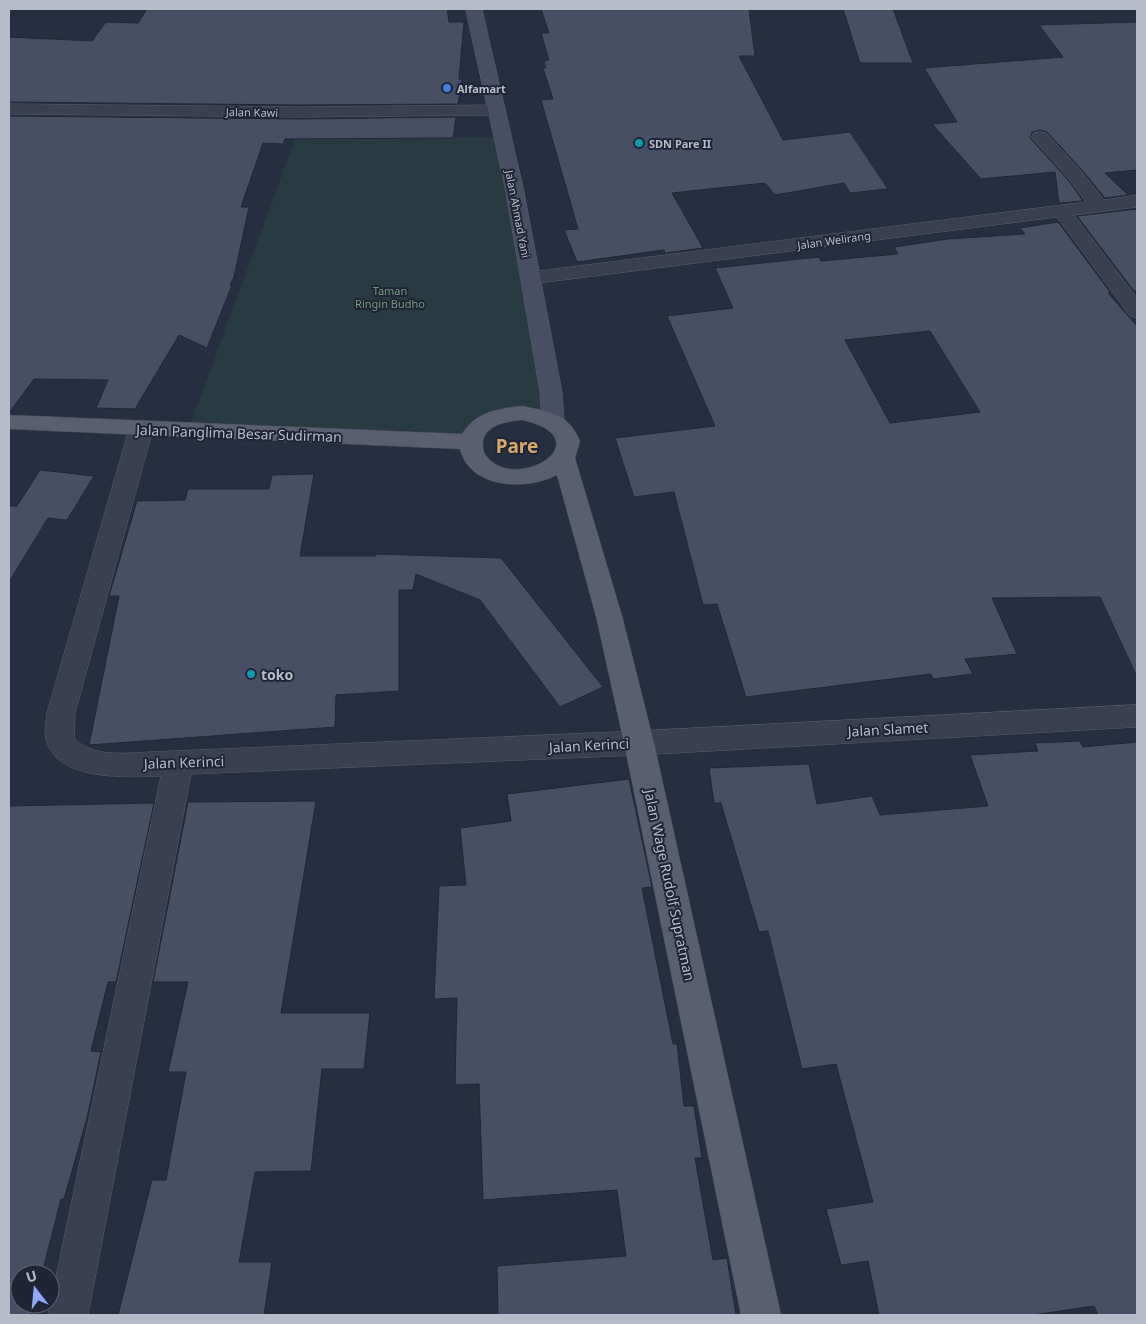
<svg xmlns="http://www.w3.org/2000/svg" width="1146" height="1324" viewBox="0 0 1146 1324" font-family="'Noto Sans',sans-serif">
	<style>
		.green { fill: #283b42 }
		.building { fill: #474f65; stroke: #212738; fill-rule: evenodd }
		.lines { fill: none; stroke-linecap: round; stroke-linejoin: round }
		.minor-casing { stroke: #585e6e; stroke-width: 1 }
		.tertiary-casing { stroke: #585e6e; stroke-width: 1 }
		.secondary-casing { stroke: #585e6e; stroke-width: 1 }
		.primary-casing { stroke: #44495a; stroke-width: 1 }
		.minor { fill: #3a4051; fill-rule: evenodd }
		.tertiary { fill: #3a4051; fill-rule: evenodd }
		.secondary { fill: #484f64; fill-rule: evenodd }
		.primary { fill: #595f71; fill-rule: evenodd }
		.shop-dot { fill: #3f7fe0; stroke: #1f2536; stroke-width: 2 }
		.culture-dot { fill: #0f9aa8; stroke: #1f2536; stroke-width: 2 }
		.labels { text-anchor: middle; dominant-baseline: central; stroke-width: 4; stroke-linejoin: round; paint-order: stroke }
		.far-poi-label { font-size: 11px; font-weight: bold; fill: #b7bccb; stroke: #1f2536; text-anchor: start }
		.far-street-label { font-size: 11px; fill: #b7bccb; stroke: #1f2536 }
		.far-park-label { font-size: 11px; fill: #6f9c7f; stroke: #1f2536 }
		.street-label { font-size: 14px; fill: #b7bccb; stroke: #1f2536 }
		.poi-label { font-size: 14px; font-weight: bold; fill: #b7bccb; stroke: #1f2536; text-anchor: start }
		.district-label { font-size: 19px; font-weight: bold; fill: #d5a768; stroke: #1f2536 }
	</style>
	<rect width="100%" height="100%" fill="#262e41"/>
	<!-- green -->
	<polygon class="green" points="501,137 553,420 507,414 470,442 188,431 295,139"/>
	<!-- building -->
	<g class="building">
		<polygon points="147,9 447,9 449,22 464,22 459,79 462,79 458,104 298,105 9,102 9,37 92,41 106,22 138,23"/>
		<polygon points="541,9 749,9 755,56 739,56 783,140 850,132 888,189 850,193 844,183 775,195 765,183 672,193 703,248 665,253 664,250 577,262 564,230 578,229 541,100 553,99 543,68 546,68 544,61 549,60 541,33 549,33"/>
		<polygon points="843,9 893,9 913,63 860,63"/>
		<polygon points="1137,22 1137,170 1105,173 1128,195 1105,198 1083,171 1047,132 1040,130 1032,132 1030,138 1069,181 1083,201 1059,203 1055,172 981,179 932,124 957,122 924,68 1063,57 1039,25"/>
		<polygon points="9,116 298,119 456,117 453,138 285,139 283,144 263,143 241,207 249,207 234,277 230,285 232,285 207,348 179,335 135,409 96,408 108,380 34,379 9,413"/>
		<polygon points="1137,209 1137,290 1134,291 1077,216"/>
		<path d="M1058 222 1110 292 1108 293 1137 326V677L1100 597 992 598 1017 654 965 659 973 674 933 679 931 674 746 697 717 604 703 605 674 492 634 497 615 438 715 426 667 316 733 308 715 268 819 257 821 261 898 254 894 247 948 239 1025 234 1020 228ZM930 331 980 412 890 423 845 340Z"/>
		<polygon points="40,470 94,476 67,520 48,518 9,582 9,506 17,506"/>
		<polygon points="314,474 300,556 376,556 376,554 501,558 603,687 560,707 480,600 416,574 413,590 399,590 399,691 336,695 335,727 89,745 119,596 109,596 137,501 185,500 188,489 269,489 272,475"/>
		<polygon points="1080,741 1083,747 1137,742 1137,1315 1098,1315 1094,1306 1033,1315 879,1315 868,1261 841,1265 826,1209 873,1202 836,1064 802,1069 768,931 759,932 721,803 714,803 709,768 809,764 817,804 872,796 880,815 988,806 970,755 1038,751 1035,743"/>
		<polygon points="629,779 652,887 642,888 673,1044 677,1044 684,1106 694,1106 702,1158 695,1158 713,1260 727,1258 736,1315 498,1315 497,1266 626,1256 617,1190 483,1200 479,1084 455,1085 457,998 434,999 439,886 466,885 460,828 511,821 507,794"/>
		<polygon points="316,801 281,1013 370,1013 364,1069 322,1069 311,1171 255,1172 239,1262 272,1262 264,1315 118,1315 152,1180 166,1180 186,1072 168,1072 188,982 153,982 188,802"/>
		<polygon points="154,803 116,982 108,982 91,1051 101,1052 87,1118 64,1199 61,1199 42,1274 20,1274 20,1304 34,1304 31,1315 9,1315 9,806"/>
	</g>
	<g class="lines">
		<!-- minor casing -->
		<g class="minor-casing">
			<g id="minor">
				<polygon points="1040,132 1046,133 1082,172 1104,200 1137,195 1137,207 1074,215 1137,298 1137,318 1130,316 1057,217 531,284 524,282 521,278 524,274 531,272 1086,202 1070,180 1031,137 1034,133"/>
				<path d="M141 422 149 424 153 429 75 713 74 738C91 758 128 753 151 752L639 731 649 735 654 743 649 751 639 755 191 774 88 1315H48L161 776C127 777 58 782 46 740 44 731 46 722 47 713L129 429 133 424Z"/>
			</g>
		</g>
		<!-- tertiary casing -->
		<g class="tertiary-casing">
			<g id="tertiary">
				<polygon points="9,104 298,107 496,105 502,106 505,110 502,114 496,115 298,117 9,114"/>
				<polygon points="1137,705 1137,727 639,755 629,751 624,743 629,735 639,731"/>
			</g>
		</g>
		<!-- secondary casing -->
		<g class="secondary-casing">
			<polygon id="secondary" points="466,9 482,9 523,187 562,392 564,420 561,425 553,427 545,425 542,420 540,392 505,187"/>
		</g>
		<!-- primary casing -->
		<g class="primary-casing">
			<path id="primary" d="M523 406C552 413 567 412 580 441L575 458 622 616 654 743 781 1315H741L624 743 596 616 557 475C526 491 470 489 460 449L9 429V415L462 434C475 412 499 408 523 406ZM523 420C597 438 530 485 495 464 488 459 483 454 483 446 481 425 508 421 523 420Z"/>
		</g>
		<!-- minor -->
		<use href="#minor" class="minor"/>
		<!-- tertiary -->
		<use href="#tertiary" class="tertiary"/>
		<!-- secondary -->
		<use href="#secondary" class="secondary"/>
		<!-- primary -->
		<use href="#primary" class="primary"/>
	</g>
	<!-- markers -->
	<circle class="shop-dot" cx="447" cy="88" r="5"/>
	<g class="culture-dot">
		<circle cx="639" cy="143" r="5"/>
		<circle cx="251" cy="674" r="5"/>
	</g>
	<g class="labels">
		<!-- far-poi labels -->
		<g class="far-poi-label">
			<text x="457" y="88">Alfamart</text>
			<text x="649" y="143">SDN Pare II</text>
		</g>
		<!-- far-street labels -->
		<g class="far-street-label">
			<text transform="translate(252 112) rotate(1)">Jalan Kawi</text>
			<text transform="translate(518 214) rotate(79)">Jalan Ahmad Yani</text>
			<text transform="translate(834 240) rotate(-8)">Jalan Welirang</text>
		</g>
		<!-- far-park labels -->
		<g class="far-park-label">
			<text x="390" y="290">Taman<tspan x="390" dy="13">Ringin Budho</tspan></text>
		</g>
		<!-- street labels -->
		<g class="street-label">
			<text transform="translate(239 433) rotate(2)">Jalan Panglima Besar Sudirman</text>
			<text transform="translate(888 729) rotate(-3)">Jalan Slamet</text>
			<text transform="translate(589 745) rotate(-3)">Jalan Kerinci</text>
			<text transform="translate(184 762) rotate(-2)">Jalan Kerinci</text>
			<text transform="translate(670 885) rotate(78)">Jalan Wage Rudolf Supratman</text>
		</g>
		<!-- poi labels -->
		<g class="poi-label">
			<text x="261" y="674">toko</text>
		</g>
		<!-- district labels -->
		<g class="district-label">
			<text x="517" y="446">Pare</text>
		</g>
	</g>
	<!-- border -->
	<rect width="1146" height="1324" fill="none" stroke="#b7bccb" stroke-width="20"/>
	<!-- north arrow -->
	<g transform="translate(35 1289) rotate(344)"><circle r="24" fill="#1f2536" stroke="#5c6172"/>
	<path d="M0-4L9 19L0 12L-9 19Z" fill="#90a9f7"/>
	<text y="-8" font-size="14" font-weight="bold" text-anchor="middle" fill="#b7bccb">U</text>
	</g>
</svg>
